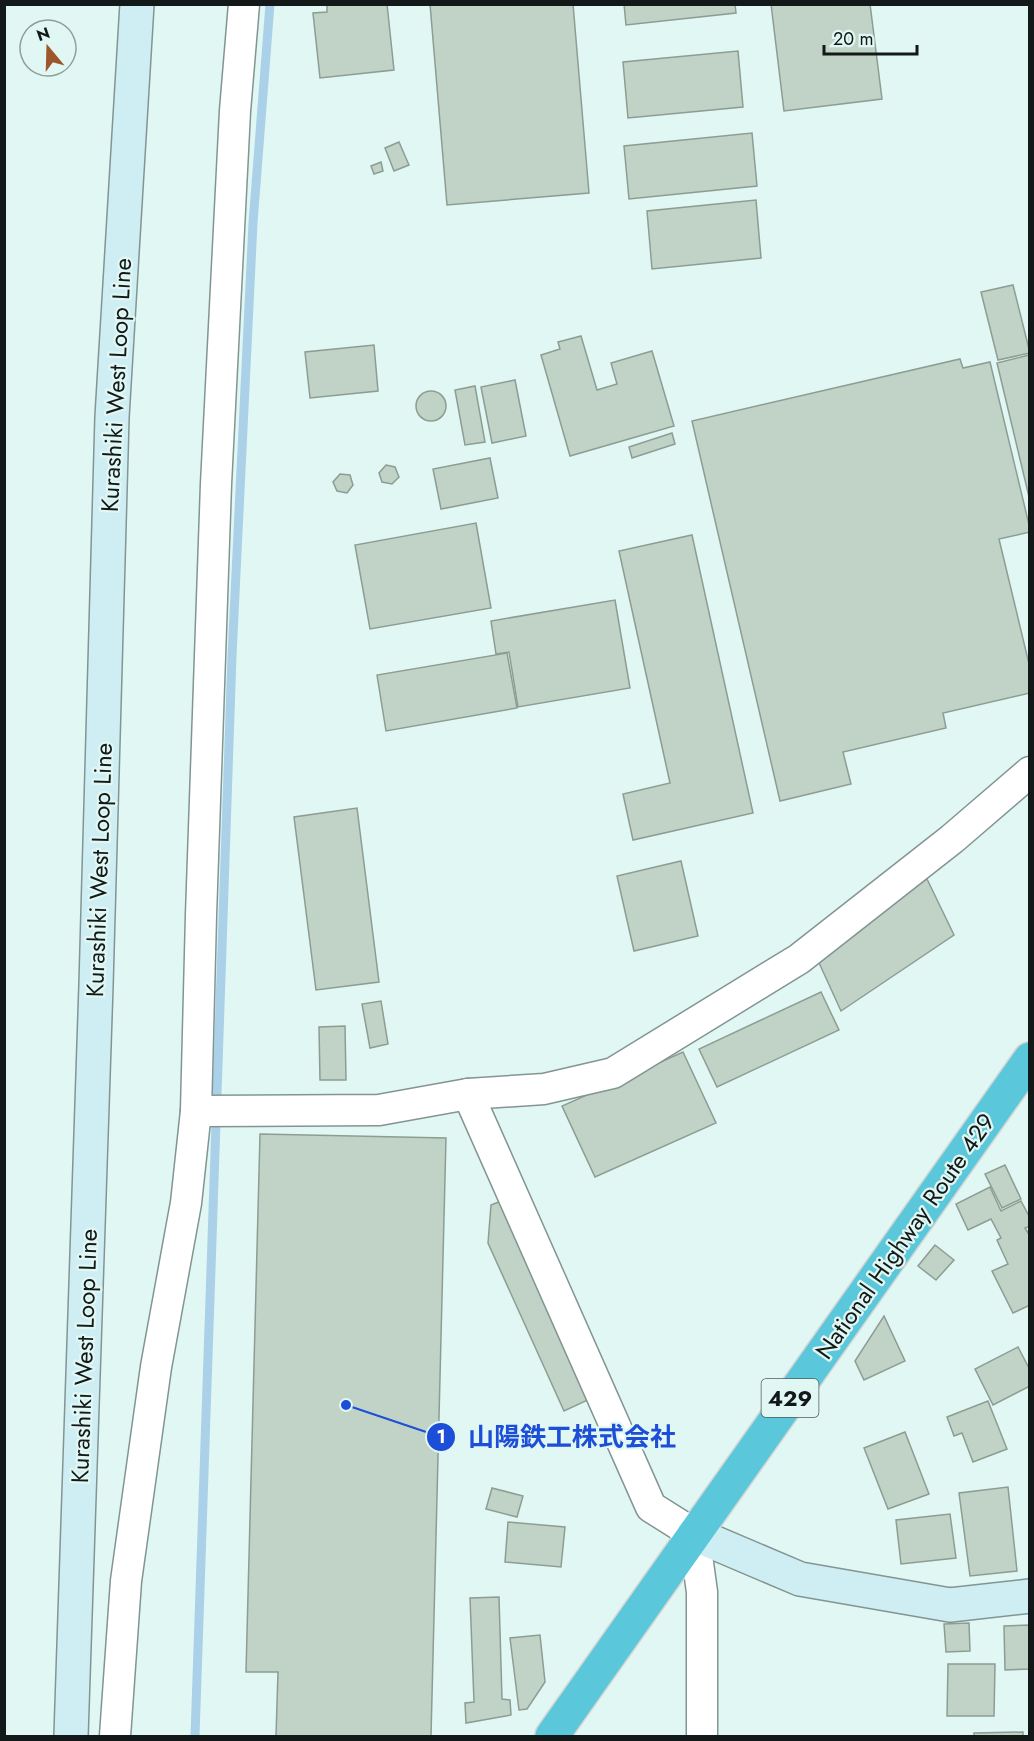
<svg xmlns="http://www.w3.org/2000/svg" width="1034" height="1741" viewBox="0 0 1034 1741" font-family="Jost,'Noto Sans JP',sans-serif">
	<style>
		.lines { fill: none; stroke-linecap: round; stroke-linejoin: round }
		.stream { stroke: #abd1e9; stroke-width: 9 }
		.building { fill: #c1d2c7; stroke: #8d9d93; stroke-width: 1.5 }
		.street-casing { stroke: #829592; stroke-width: 33 }
		.secondary-casing { stroke: #829592; stroke-width: 36 }
		.highway-casing { stroke: #d4d6d5; stroke-width: 36 }
		.street { stroke: #fff; stroke-width: 30 }
		.secondary { stroke: #ceeef4; stroke-width: 33 }
		.highway { stroke: #5ac8da; stroke-width: 33 }
		.labels { text-anchor: middle; dominant-baseline: central; stroke-width: 4.5; stroke-linejoin: round; paint-order: stroke }
		.shield { fill: #e1f7f3; stroke: #505c5a; stroke-width: 1.5 }
		.shield-label { font-size: 22px; font-weight: bold; fill: #121918 }
		.street-label { font-size: 24px; fill: #121918; stroke: #e1f7f3 }
		.leader { fill: none; stroke: #1d4ed8; stroke-width: 2 }
		.callout-dot { fill: #1d4ed8; stroke: #e1f7f3; stroke-width: 2 }
		.mark-label { font-size: 18px; text-anchor: middle; font-weight: bold; fill: #fff }
		.callout-label { font-size: 26px; text-anchor: middle; font-weight: bold; fill: #1d4ed8; stroke: #e1f7f3; stroke-width: 4.5; stroke-linejoin: round; paint-order: stroke }
	</style>
	<rect width="100%" height="100%" fill="#e1f7f3"/>
	<g class="lines">
		<!-- stream -->
		<polyline class="stream" points="195,1736 232,656 253,223 270,4"/>
	</g>
	<!-- building -->
	<g class="building">
		<polygon points="327,4 387,4 394,70 320,78 313,13 327,12"/>
		<polygon points="430,4 573,4 589,193 447,205"/>
		<polygon points="624,4 735,4 736,13 626,25"/>
		<polygon points="771,4 870,4 882,99 784,111"/>
		<polygon points="738,51 743,107 628,118 623,62"/>
		<polygon points="752,133 757,186 629,199 624,146"/>
		<polygon points="399,142 409,165 394,171 385,148"/>
		<polygon points="381,162 383,171 374,174 371,166"/>
		<polygon points="756,200 761,258 652,269 647,211"/>
		<polygon points="1013,285 1030,353 998,360 981,292"/>
		<polygon points="581,336 597,390 617,384 611,363 652,351 674,426 570,456 541,355 560,349 558,342"/>
		<polygon points="374,345 378,391 310,398 305,352"/>
		<polygon points="1029,355 1030,355 1030,501 997,363"/>
		<polygon points="960,359 963,368 990,362 1030,529 1030,532 999,539 1030,668 1030,693 943,713 946,728 843,752 851,784 780,801 692,421"/>
		<polygon points="515,380 526,436 492,443 481,387"/>
		<polygon points="475,386 485,442 465,445 455,390"/>
		<circle cx="431" cy="406" r="15"/>
		<polygon points="672,433 675,444 632,458 629,447"/>
		<polygon points="490,458 498,498 441,509 433,469"/>
		<polygon points="386,465 395,467 399,477 392,484 382,482 379,473"/>
		<polygon points="340,474 350,475 353,485 347,493 337,491 333,482"/>
		<polygon points="476,523 491,608 370,629 355,545"/>
		<polygon points="692,535 753,813 633,840 623,794 670,783 619,551"/>
		<polygon points="615,600 630,688 518,707 509,652 496,654 491,621"/>
		<polygon points="507,653 517,708 386,731 377,675"/>
		<polygon points="357,808 379,982 316,990 294,817"/>
		<polygon points="681,861 698,936 634,951 617,876"/>
		<polygon points="927,879 954,935 841,1011 815,954"/>
		<polygon points="821,992 839,1030 717,1087 699,1049"/>
		<polygon points="381,1001 388,1044 370,1048 362,1004"/>
		<polygon points="345,1026 346,1080 320,1080 319,1027"/>
		<polygon points="683,1052 716,1123 595,1177 562,1106"/>
		<polygon points="260,1134 446,1138 431,1736 276,1736 278,1672 246,1672"/>
		<polygon points="1005,1165 1021,1199 1002,1208 985,1174"/>
		<polygon points="990,1187 1001,1211 1021,1201 1030,1218 1030,1226 1025,1228 1030,1236 1030,1305 1013,1313 992,1271 1008,1264 997,1240 1001,1238 991,1219 968,1230 956,1204"/>
		<polygon points="501,1201 590,1399 564,1411 488,1243 491,1205"/>
		<polygon points="935,1245 954,1260 936,1280 918,1266"/>
		<polygon points="884,1316 905,1361 864,1380 855,1361"/>
		<polygon points="1018,1347 1030,1370 1030,1386 993,1405 975,1369"/>
		<polygon points="988,1401 1007,1449 973,1462 962,1433 954,1436 947,1417"/>
		<polygon points="905,1432 929,1494 888,1509 864,1448"/>
		<polygon points="1008,1487 1017,1571 970,1576 959,1493"/>
		<polygon points="492,1488 523,1496 517,1517 486,1509"/>
		<polygon points="950,1514 956,1558 901,1564 896,1520"/>
		<polygon points="508,1522 565,1527 561,1567 505,1562"/>
		<polygon points="499,1597 502,1699 510,1700 511,1715 466,1723 465,1703 474,1702 470,1598"/>
		<polygon points="969,1623 970,1651 946,1652 944,1624"/>
		<polygon points="1030,1625 1030,1669 1005,1670 1004,1626"/>
		<polygon points="540,1635 545,1682 527,1709 519,1710 510,1638"/>
		<polygon points="948,1664 995,1664 994,1716 947,1716"/>
		<polygon points="1023,1732 1023,1736 974,1736 974,1733"/>
	</g>
	<g class="lines">
		<!-- street casing -->
		<g class="street-casing">
			<g id="street">
				<polyline points="468,1094 651,1507 694,1534 702,1592 702,1736"/>
				<polyline points="196,1111 379,1110 468,1094 544,1089 613,1073 799,959 952,839 1030,772"/>
				<polyline points="115,1736 126,1581 156,1367 186,1203 196,1111 201,915 216,484 235,111 244,4"/>
			</g>
		</g>
		<!-- secondary casing -->
		<g class="secondary-casing">
			<g id="secondary">
				<polyline points="694,1534 800,1579 950,1605 1030,1596"/>
				<polyline points="71,1736 96,985 112,417 137,4"/>
			</g>
		</g>
		<!-- highway casing -->
		<g class="highway-casing">
			<polyline id="highway" points="552,1736 1030,1059"/>
		</g>
		<!-- street -->
		<use href="#street" class="street"/>
		<!-- secondary -->
		<use href="#secondary" class="secondary"/>
		<!-- highway -->
		<use href="#highway" class="highway"/>
	</g>
	<g class="labels">
		<!-- shield labels -->
		<rect class="shield" x="761.5" y="1379" width="57" height="38" rx="4.5"/>
		<g class="shield-label">
			<text x="790" y="1398">429</text>
		</g>
		<!-- street labels -->
		<g class="street-label">
			<text transform="translate(116 385) rotate(-87)">Kurashiki West Loop Line</text>
			<text transform="translate(99 870) rotate(-88)">Kurashiki West Loop Line</text>
			<text transform="translate(905 1236) rotate(-55)">National Highway Route 429</text>
			<text transform="translate(84 1356) rotate(-88)">Kurashiki West Loop Line</text>
		</g>
	</g>
	<!-- callouts -->
	<path class="leader" d="M346 1405L441 1437"/>
	<g class="callout-dot">
		<circle cx="346" cy="1405" r="6"/>
		<circle cx="441" cy="1437" r="15"/>
	</g>
	<g class="mark-label">
		<text x="441" y="1443">1</text>
	</g>
	<g class="callout-label">
		<text x="572" y="1446">山陽鉄工株式会社</text>
	</g>
	<!-- border -->
	<rect width="1034" height="1741" fill="none" stroke="#121918" stroke-width="12"/>
	<!-- north arrow -->
	<g transform="translate(48 48) rotate(341)"><circle r="28" fill="#e1f7f3" stroke="#8e9e9b" stroke-width="1.5"/>
	<path d="M0-4.5L10 22L0 15L-10 22Z" fill="#9c582a"/>
	<text y="-9" font-size="16" font-weight="bold" text-anchor="middle" fill="#121918">N</text>
	</g>
	<!-- scale -->
	<path d="M824 45v9h93v-9" fill="none" stroke="#121918" stroke-width="3"/>
	<text x="833" y="45" font-size="18" fill="#121918" stroke="#e1f7f3" stroke-width="4.5" paint-order="stroke">20 m</text>
</svg>
